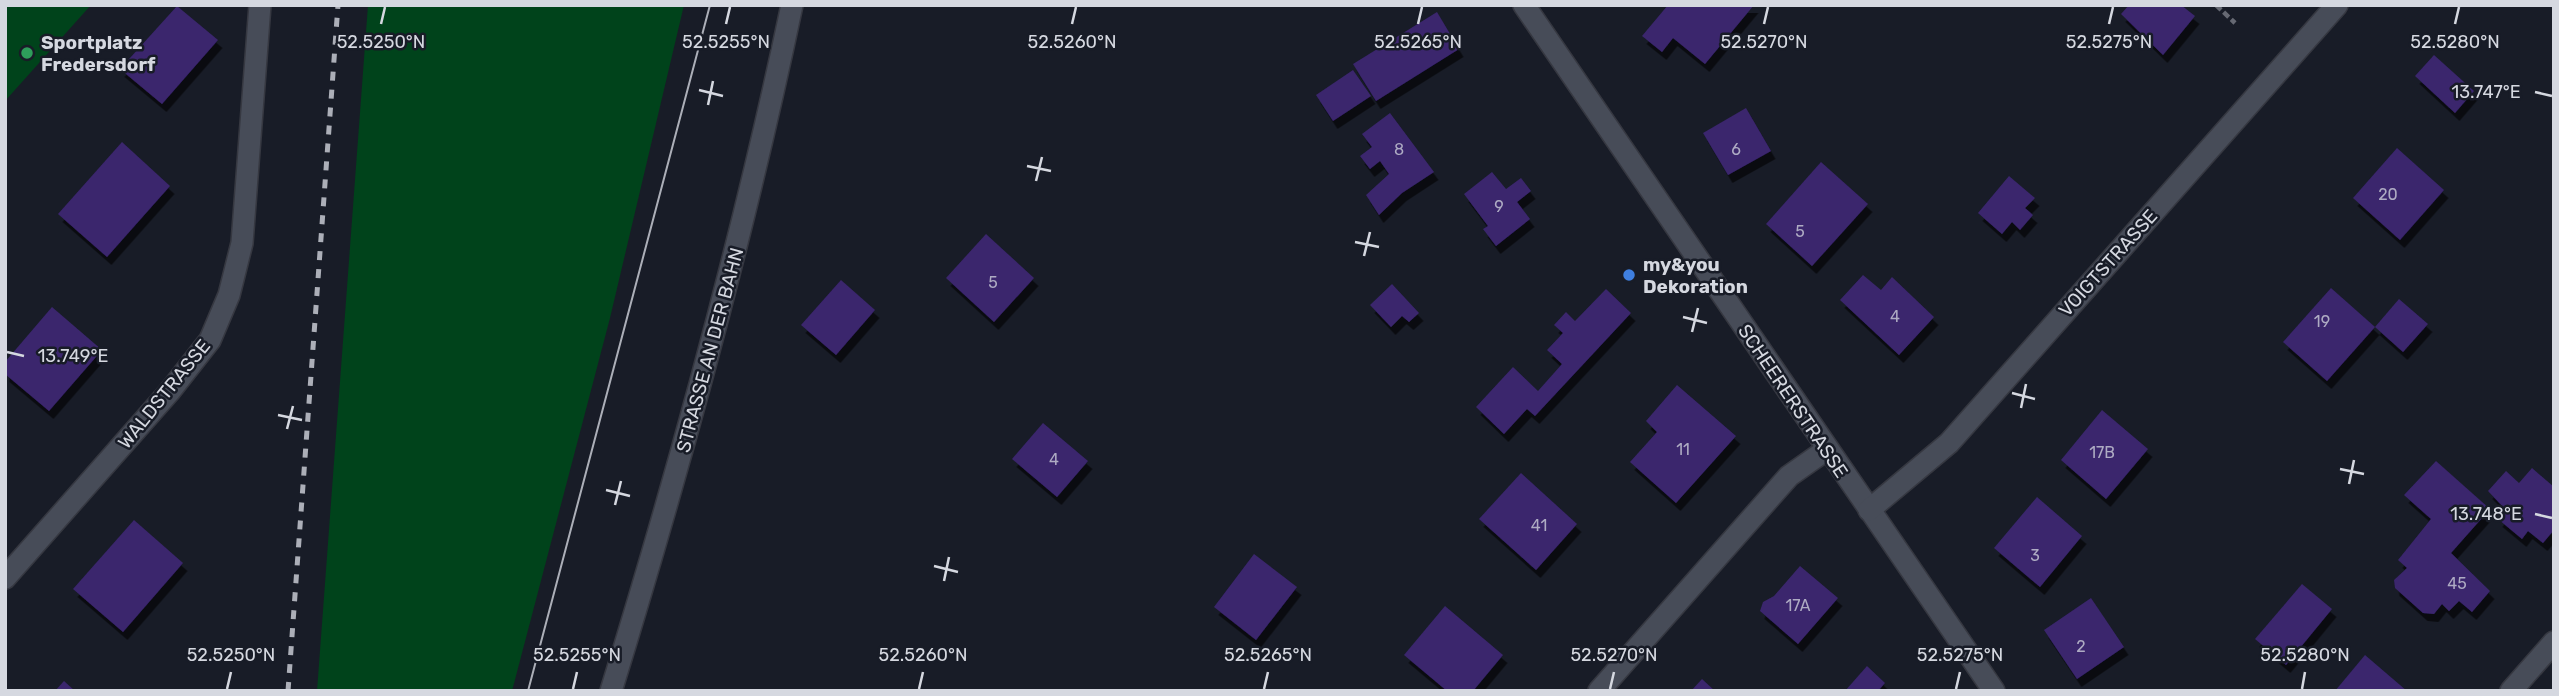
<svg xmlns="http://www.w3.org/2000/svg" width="2559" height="696" viewBox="0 0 2559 696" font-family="Rubik,sans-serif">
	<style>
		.green { fill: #00431b }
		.building { fill: #3a256d; filter: url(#shadow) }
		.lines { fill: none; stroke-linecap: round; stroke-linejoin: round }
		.street-casing { stroke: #363841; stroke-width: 24 }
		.path { stroke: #666973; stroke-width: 4.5; stroke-dasharray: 7 3.5; stroke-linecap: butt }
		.street { stroke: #474c58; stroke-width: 21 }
		.tram { stroke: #acafb8; stroke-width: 2 }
		.rail { stroke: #acafb8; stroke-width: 5; stroke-dasharray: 9 9; stroke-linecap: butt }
		.ticks { fill: none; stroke: #d5d8e0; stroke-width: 2.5 }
		.leisure-dot { fill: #2e9e5b; stroke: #181c27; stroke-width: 2.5 }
		.shop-dot { fill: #3f7fe0; stroke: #181c27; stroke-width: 2.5 }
		.labels { text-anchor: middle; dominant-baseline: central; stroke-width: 5; stroke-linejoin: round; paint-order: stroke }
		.number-label { font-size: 16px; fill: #aeabc3 }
		.poi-label { font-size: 19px; font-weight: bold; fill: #d5d8e0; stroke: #181c27; text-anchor: start }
		.street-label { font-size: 19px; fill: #d5d8e0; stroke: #181c27 }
		.ticks-label { font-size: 18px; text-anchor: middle; fill: #d5d8e0; stroke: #181c27; stroke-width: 5; stroke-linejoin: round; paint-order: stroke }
	</style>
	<defs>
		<filter id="shadow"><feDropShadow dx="4.5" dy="8" stdDeviation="0" flood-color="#0009"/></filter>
	</defs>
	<rect width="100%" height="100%" fill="#181c27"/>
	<!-- green -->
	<g class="green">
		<polygon points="5,5 91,5 5,101"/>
		<polygon points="368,5 684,5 610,318 512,691 317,691"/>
	</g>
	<!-- building -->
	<g class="building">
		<polygon points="1668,5 1754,5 1705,64 1673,38 1662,52 1642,36"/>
		<polygon points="2129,5 2181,5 2195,16 2163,55 2121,14"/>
		<polygon points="177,6 218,40 162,104 120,69"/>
		<polygon points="1437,12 1459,49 1376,101 1353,64"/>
		<polygon points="2434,55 2474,91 2455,113 2415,76"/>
		<polygon points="1353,70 1371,96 1333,121 1316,95"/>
		<polygon points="1746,108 1771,151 1728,175 1703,133"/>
		<polygon points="1390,113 1434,172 1402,193 1379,215 1366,195 1389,174 1380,161 1370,169 1360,156 1372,147 1362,134"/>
		<polygon points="122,142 170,186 107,257 58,214"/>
		<polygon points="2397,148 2444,190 2400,240 2353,198"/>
		<polygon points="1821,162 1868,204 1812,266 1766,224"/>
		<polygon points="1492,172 1506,189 1521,178 1531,191 1517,202 1530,219 1496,246 1483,229 1488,226 1464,194"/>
		<polygon points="2009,176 2035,198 2025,208 2033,215 2020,230 2012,222 2002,234 1978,213"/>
		<polygon points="986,234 1034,278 994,322 946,278"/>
		<polygon points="1863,275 1881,290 1892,277 1934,317 1899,355 1840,300"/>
		<polygon points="841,280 875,310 836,355 801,325"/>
		<polygon points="1392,284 1419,313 1409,322 1402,316 1391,327 1370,305"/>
		<polygon points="2331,288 2375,327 2327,381 2283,342"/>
		<polygon points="1606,289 1631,313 1535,416 1527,409 1504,434 1476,407 1513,367 1538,391 1562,364 1547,350 1563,333 1554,325 1566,312 1575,321"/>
		<polygon points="2399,299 2428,324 2403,352 2375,327"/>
		<polygon points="52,307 102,350 49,411 5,374 5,362"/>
		<polygon points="1677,385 1736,436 1676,503 1630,462 1657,432 1646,421"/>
		<polygon points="2102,410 2148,449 2106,499 2061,460"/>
		<polygon points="1043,423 1088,461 1057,497 1012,459"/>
		<polygon points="2436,461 2490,509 2451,553 2490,591 2472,612 2459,601 2449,611 2442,604 2434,614 2423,613 2395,588 2394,580 2407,568 2398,560 2431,519 2404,495"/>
		<polygon points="2532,468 2554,487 2554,530 2543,543 2528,531 2522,539 2498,519 2505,509 2488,491 2506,471 2519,483"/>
		<polygon points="1521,473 1577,524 1536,570 1479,519"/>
		<polygon points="2037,497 2082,536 2040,587 1994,548"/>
		<polygon points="134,520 183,563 123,632 73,589"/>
		<polygon points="1254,554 1297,587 1256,640 1214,607"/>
		<polygon points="1800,566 1838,598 1798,644 1760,611 1763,602 1774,596"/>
		<polygon points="2302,584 2332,609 2286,665 2255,639"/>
		<polygon points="2091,598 2124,647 2077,679 2044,630"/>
		<polygon points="1445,606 1503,655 1473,691 1447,691 1404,655"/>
		<polygon points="2365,655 2407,691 2335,691"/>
		<polygon points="1867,666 1885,683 1878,691 1845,691"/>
		<polygon points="1702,679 1715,691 1691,691"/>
		<polygon points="64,681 75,691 55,691"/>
	</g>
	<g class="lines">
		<!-- street casing -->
		<g class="street-casing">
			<g id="street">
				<polyline points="1524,5 1994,691"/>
				<polyline points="1869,510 1949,443 2337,5"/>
				<polyline points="5,578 170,391 210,340 229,295 242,243 260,5"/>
				<path d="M611 691C681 464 743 237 792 5"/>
				<polyline points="1599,691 1789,476 1826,450"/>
				<polyline points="2511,691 2554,642"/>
			</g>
		</g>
		<!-- path -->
		<polyline class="path" points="2216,5 2235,23"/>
		<!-- street -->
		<use href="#street" class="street"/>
		<!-- tram -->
		<polyline class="tram" points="528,691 710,5"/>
		<!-- rail -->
		<polyline class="rail" points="288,691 338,5"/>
	</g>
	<!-- ticks -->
	<path class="ticks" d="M381 24 385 7M726 24 730 7M1072 24 1076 7M1418 24 1422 7M1764 24 1768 7M2109 24 2113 7M2455 24 2459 7M699 90 723 96M2535 92 2552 96M708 105 713 81M1027 166 1051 171M1036 181 1042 157M1355 242 1379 247M1364 256 1370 232M1683 317 1707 323M1692 332 1698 308M7 352 24 356M2012 393 2035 399M2021 408 2026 384M278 415 302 420M287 429 293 406M2340 469 2364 474M2349 484 2354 460M606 490 630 496M615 505 621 481M2535 514 2552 518M934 566 958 572M944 581 949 557M227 689 231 672M573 689 577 672M919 689 923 672M1264 689 1268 672M1610 689 1614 672M1956 689 1960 672M2302 689 2305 672"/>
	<!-- markers -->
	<circle class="leisure-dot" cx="27" cy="53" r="7"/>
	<circle class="shop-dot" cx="1629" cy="275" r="7"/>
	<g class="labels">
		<!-- number labels -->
		<g class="number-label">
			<text x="1399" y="149">8</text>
			<text x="1736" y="149">6</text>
			<text x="2388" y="194">20</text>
			<text x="1499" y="206">9</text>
			<text x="1800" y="231">5</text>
			<text x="993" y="282">5</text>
			<text x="1895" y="316">4</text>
			<text x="2322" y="321">19</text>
			<text x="1683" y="449">11</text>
			<text x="2102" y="452">17B</text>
			<text x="1054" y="459">4</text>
			<text x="1539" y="525">41</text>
			<text x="2035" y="555">3</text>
			<text x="2457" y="583">45</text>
			<text x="1798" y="605">17A</text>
			<text x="2081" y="646">2</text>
		</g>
		<!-- poi labels -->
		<g class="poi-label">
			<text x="41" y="42">Sportplatz<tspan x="41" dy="22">Fredersdorf</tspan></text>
			<text x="1643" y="264">my&amp;you<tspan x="1643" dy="22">Dekoration</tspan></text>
		</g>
		<!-- street labels -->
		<g class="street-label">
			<text transform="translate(2108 263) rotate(-48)">VOIGTSTRASSE</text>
			<text transform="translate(710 350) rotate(-75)">STRASSE AN DER BAHN</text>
			<text transform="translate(164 394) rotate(-51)">WALDSTRASSE</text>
			<text transform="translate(1793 401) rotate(56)">SCHEERERSTRASSE</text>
		</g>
	</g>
	<g class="ticks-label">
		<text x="381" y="48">52.5250°N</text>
		<text x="1418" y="48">52.5265°N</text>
		<text x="1764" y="48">52.5270°N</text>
		<text x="2109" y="48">52.5275°N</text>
		<text x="2455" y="48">52.5280°N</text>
		<text x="726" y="48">52.5255°N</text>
		<text x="1072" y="48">52.5260°N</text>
		<text x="2486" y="98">13.747°E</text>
		<text x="73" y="362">13.749°E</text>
		<text x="2486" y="520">13.748°E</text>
		<text x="231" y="661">52.5250°N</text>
		<text x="577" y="661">52.5255°N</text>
		<text x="923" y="661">52.5260°N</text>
		<text x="1268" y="661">52.5265°N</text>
		<text x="1614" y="661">52.5270°N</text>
		<text x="1960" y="661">52.5275°N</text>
		<text x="2305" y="661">52.5280°N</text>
	</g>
	<!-- border -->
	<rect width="2559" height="696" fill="none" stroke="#d5d8e0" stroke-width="14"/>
</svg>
